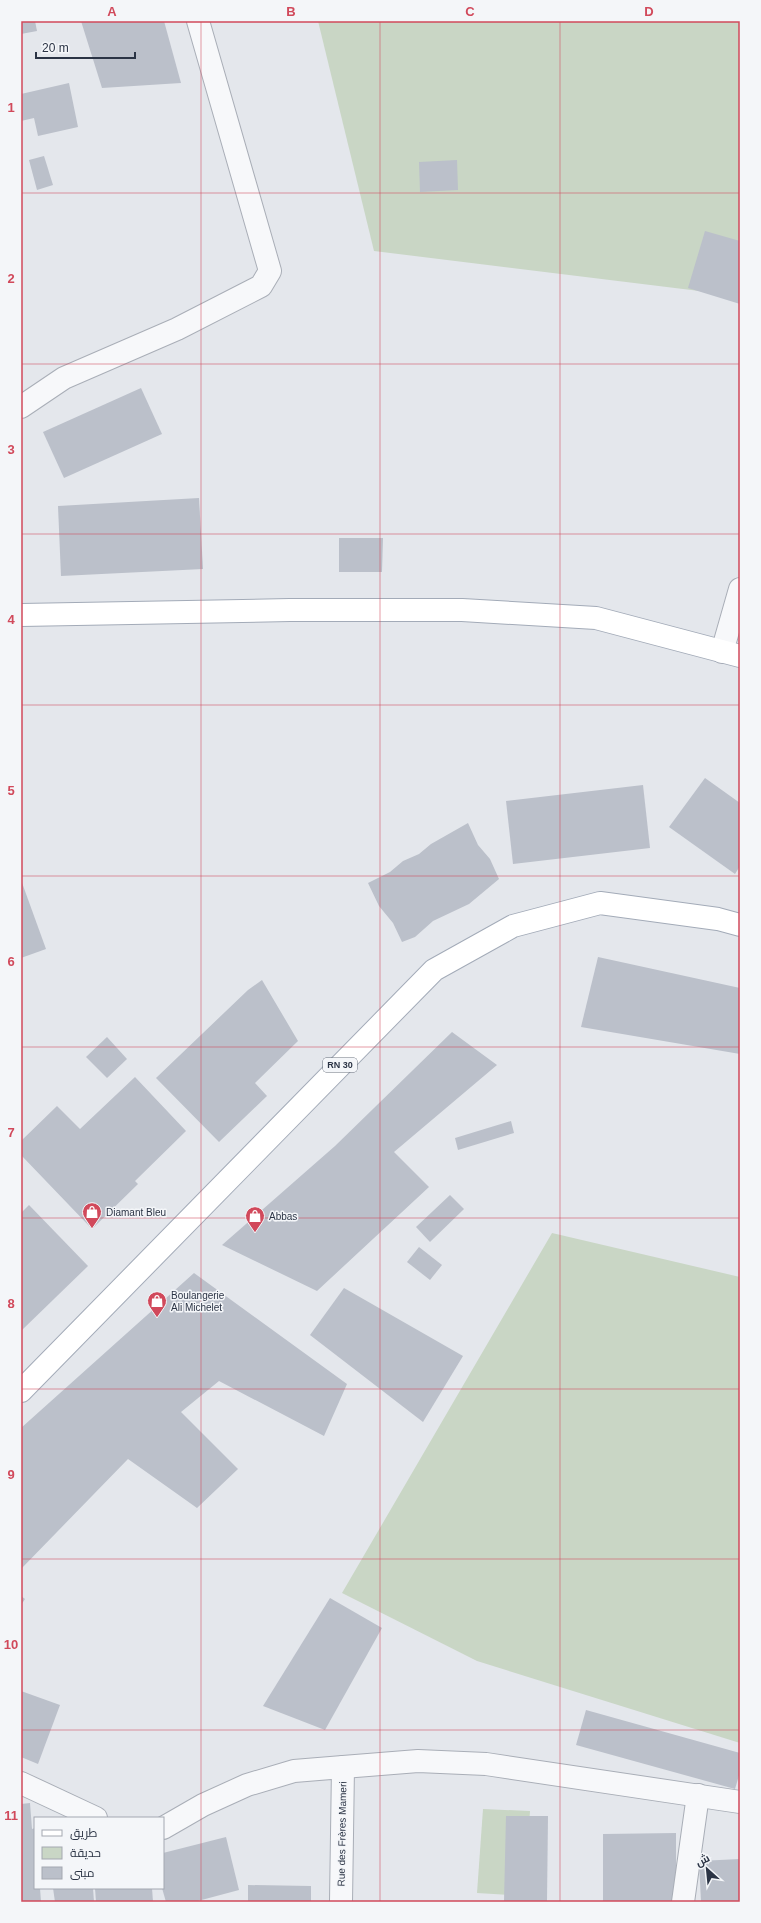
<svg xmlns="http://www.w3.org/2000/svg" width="761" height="1923" viewBox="0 0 761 1923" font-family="Helvetica,Cairo,sans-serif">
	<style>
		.green { fill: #c9d6c5 }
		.building { fill: #bbc0ca }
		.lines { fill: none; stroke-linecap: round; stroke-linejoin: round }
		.minor-casing { stroke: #a9aeb7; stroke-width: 24 }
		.major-casing { stroke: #a3abb8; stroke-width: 24 }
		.minor { stroke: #f7f8fa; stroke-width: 22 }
		.major { stroke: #fff; stroke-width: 22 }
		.grid { fill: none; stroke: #d1495b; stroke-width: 1; stroke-opacity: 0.55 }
		.labels { text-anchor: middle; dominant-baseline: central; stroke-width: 3; stroke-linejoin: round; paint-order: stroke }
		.shield { fill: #f4f6f9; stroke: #676e7b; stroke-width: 1 }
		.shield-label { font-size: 9px; font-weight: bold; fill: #2b3445 }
		.poi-label { font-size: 10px; fill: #2b3445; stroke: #f4f6f9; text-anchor: start }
		.street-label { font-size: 10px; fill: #2b3445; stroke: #f4f6f9 }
		.neatline { fill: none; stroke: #d1495b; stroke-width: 1.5 }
		.grid-label { font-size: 13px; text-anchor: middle; font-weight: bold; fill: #d1495b }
	</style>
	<rect width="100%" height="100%" fill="#e4e7ec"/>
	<!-- green -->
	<g class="green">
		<polygon points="318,21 740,21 740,296 374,251"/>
		<polygon points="552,1233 740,1277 740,1743 477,1661 342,1593"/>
		<polygon points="483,1809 530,1811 524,1896 477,1893"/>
	</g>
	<!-- building -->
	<g class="building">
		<polygon points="21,21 35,21 37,31 21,34"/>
		<polygon points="81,21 164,21 181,83 102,88"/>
		<polygon points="69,83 78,127 38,136 34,118 21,121 21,94"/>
		<polygon points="44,156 53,185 37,190 29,160"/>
		<polygon points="457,160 458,190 420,192 419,162"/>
		<polygon points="705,231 740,241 740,304 688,288"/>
		<polygon points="141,388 162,434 64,478 43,432"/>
		<polygon points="199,498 203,569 61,576 58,506"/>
		<polygon points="339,538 383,538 382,572 339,572"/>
		<polygon points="705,778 740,803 740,866 735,874 669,827"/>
		<polygon points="643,785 650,848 513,864 506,801"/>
		<polygon points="468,823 478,845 490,859 499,879 469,904 433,921 415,937 402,942 393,923 379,906 368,883 390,872 403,861 419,854 431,844"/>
		<polygon points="21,880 46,949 21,958"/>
		<polygon points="598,957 740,988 740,1054 581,1027"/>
		<polygon points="262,980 298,1041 255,1083 267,1096 219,1142 156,1078 248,990"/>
		<polygon points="452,1032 497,1065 394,1152 429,1187 317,1291 222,1245 335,1146"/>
		<polygon points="107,1037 127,1059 107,1078 86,1057"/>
		<polygon points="135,1077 186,1131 135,1181 138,1184 92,1229 21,1155 21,1141 57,1106 80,1129"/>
		<polygon points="511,1121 514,1133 458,1150 455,1138"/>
		<polygon points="450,1195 464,1209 430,1242 416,1227"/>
		<polygon points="29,1205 88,1266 21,1331 21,1213"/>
		<polygon points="419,1247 442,1265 430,1280 407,1262"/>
		<polygon points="194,1273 347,1384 324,1436 219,1381 181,1412 238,1469 197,1508 128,1459 21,1569 21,1428"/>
		<polygon points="344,1288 463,1356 423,1422 310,1335"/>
		<polygon points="21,1596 25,1599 21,1605"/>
		<polygon points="330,1598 382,1628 325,1730 263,1706"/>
		<polygon points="21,1691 60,1705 38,1764 21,1757"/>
		<polygon points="586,1710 740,1753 740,1772 735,1789 576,1745"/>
		<polygon points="30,1803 32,1829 35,1828 35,1888 40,1888 41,1902 21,1902 21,1804"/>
		<polygon points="506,1816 548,1816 547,1901 504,1901"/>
		<polygon points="676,1833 676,1902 603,1902 603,1834"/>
		<polygon points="226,1837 239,1890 194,1902 166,1902 162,1888 163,1853"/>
		<polygon points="740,1859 740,1902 701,1902 699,1861"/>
		<polygon points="248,1885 311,1886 311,1902 248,1902"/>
		<polygon points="53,1888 93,1888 94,1902 55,1902"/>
		<polygon points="95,1888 152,1888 153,1902 96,1902"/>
	</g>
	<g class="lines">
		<!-- minor casing -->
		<g class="minor-casing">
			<g id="minor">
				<polyline points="21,407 64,378 177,329 261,286 270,271 198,21"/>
				<polyline points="722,652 740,589"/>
				<polyline points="343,1767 418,1761 486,1764 740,1802"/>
				<polyline points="21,1783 96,1818"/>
				<polyline points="163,1828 203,1805 247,1785 294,1771 343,1767 341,1902"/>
				<polyline points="683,1902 698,1795"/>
			</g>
		</g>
		<!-- major casing -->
		<g class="major-casing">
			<g id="major">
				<polyline points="21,615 290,610 462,610 596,618 740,656"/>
				<polyline points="21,1391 434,970 513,926 600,903 718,919 740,925"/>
			</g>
		</g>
		<!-- minor -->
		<use href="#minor" class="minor"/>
		<!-- major -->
		<use href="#major" class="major"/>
	</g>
	<!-- grid -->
	<path class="grid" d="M201 21V1902M380 21V1902M560 21V1902M21 193H740M21 364H740M21 534H740M21 705H740M21 876H740M21 1047H740M21 1218H740M21 1389H740M21 1559H740M21 1730H740"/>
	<!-- icons -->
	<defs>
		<g id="shop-pin" transform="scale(1)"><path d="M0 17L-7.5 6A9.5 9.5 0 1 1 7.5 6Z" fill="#d1495b" stroke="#f4f6f9"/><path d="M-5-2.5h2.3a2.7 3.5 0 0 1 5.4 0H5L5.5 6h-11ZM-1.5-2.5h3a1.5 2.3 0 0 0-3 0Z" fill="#fff"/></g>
	</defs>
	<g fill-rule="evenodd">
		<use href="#shop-pin" x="92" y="1212"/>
		<use href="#shop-pin" x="255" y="1216"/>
		<use href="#shop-pin" x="157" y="1301"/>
	</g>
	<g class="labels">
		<!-- shield labels -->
		<rect class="shield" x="323" y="1058" width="34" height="14" rx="3"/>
		<g class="shield-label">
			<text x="340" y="1065">RN 30</text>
		</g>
		<!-- poi labels -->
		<g class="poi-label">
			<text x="106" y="1212">Diamant Bleu</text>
			<text x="269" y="1216">Abbas</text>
			<text x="171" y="1295">Boulangerie<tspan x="171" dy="12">Ali Michelet</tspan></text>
		</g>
		<!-- street labels -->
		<g class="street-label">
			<text transform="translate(342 1834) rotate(-89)">Rue des Frères Mameri</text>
		</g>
	</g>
	<!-- border -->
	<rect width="761" height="1923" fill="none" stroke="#f4f6f9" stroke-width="44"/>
	<!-- legend -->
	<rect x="34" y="1817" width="130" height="72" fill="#f4f6f9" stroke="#a4a8b1"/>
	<rect x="42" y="1830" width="20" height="6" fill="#ffffff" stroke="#a4a8b1"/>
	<text x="70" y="1837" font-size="12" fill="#2b3445">طريق</text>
	<rect x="42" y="1847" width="20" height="12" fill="#c9d6c5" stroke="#a4a8b1"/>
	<text x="70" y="1857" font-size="12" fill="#2b3445">حديقة</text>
	<rect x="42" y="1867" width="20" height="12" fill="#bbc0ca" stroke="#a4a8b1"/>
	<text x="70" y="1877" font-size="12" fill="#2b3445">مبنى</text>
	<!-- north arrow -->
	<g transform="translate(707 1869) rotate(333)" stroke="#f4f6f9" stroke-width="3" paint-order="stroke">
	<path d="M0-3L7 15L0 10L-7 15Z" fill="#2b3445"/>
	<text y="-6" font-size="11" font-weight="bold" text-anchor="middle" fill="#2b3445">ش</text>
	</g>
	<!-- scale -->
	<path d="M36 52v6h99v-6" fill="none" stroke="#2b3445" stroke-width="2"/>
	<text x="42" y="52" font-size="12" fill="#2b3445" stroke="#f4f6f9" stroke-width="3" paint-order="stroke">20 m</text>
	<rect x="22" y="22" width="717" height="1879" class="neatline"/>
	<g class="grid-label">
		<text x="112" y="16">A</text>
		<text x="291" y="16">B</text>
		<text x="470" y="16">C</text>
		<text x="649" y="16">D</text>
		<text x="11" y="112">1</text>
		<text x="11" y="283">2</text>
		<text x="11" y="454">3</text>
		<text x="11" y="624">4</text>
		<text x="11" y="795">5</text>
		<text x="11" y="966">6</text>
		<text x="11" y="1137">7</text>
		<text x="11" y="1308">8</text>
		<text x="11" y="1479">9</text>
		<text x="11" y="1649">10</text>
		<text x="11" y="1820">11</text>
	</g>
</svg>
